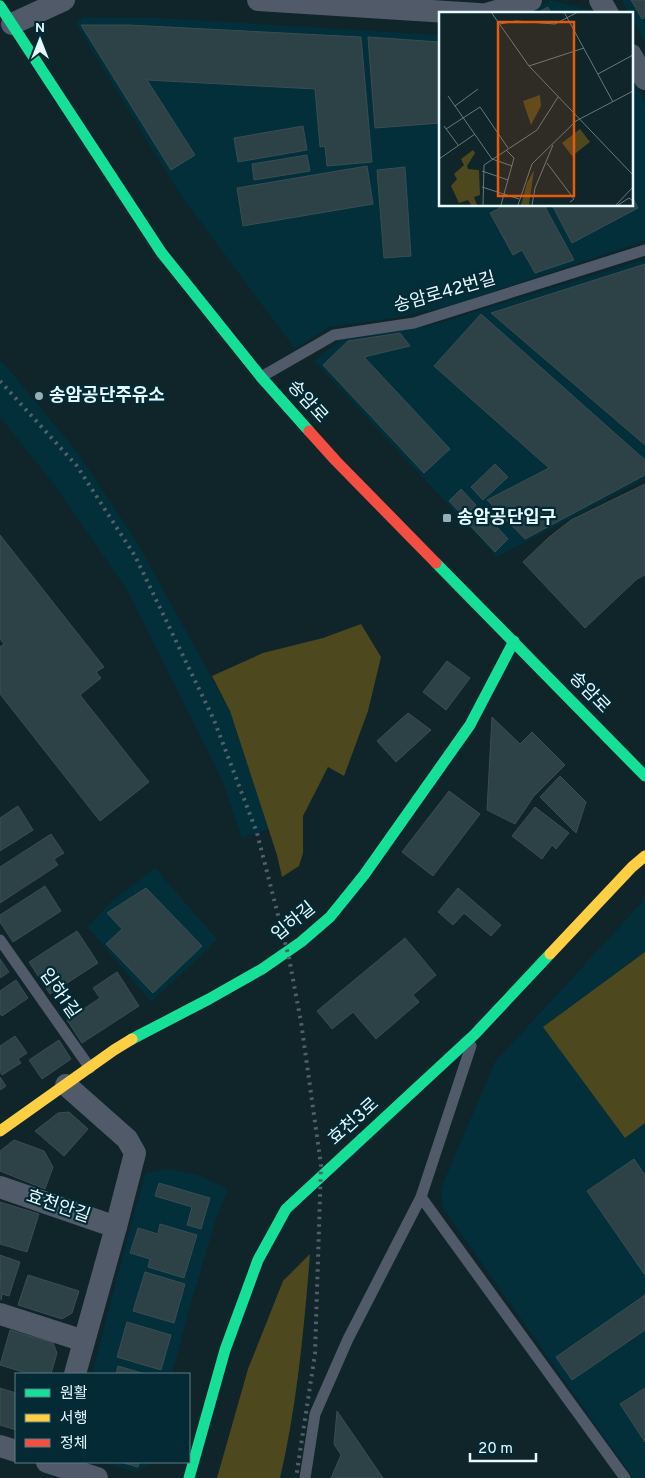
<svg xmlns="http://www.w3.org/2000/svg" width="645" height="1478" viewBox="0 0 645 1478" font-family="Overpass,'Noto Sans KR',sans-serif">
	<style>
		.built { fill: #022f3a }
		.green { fill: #4e481e }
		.building { fill: #2d4247; stroke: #3a4d52 }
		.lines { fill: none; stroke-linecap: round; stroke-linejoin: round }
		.lane { stroke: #505a69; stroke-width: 11 }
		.street { stroke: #505a69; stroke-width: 22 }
		.fast { stroke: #16e098; stroke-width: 11 }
		.slow { stroke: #ffcf43; stroke-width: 11 }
		.jam { stroke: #f24e42; stroke-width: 11 }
		.rail { stroke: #526069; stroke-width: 4; stroke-dasharray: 2.5 5; stroke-linecap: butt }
		.poi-dot { fill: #9aafb4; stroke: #042b35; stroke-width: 2 }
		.labels { text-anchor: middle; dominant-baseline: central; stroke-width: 4.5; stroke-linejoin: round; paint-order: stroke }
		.street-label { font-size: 18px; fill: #e5f9ff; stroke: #042b35 }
		.poi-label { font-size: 18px; font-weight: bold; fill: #e5f9ff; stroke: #042b35; text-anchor: start }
		.inset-road { fill: none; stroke: #657a7f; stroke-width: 1 }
		.view { fill: #e8590c; fill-opacity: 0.15; stroke: #e8590c; stroke-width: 2.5 }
		.inset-edge { fill: none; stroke: #e5f9ff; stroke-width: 2.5 }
	</style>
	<rect width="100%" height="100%" fill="#0f252a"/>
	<!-- built -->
	<g class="built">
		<polygon points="550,0 595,11 596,14 525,14"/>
		<polygon points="622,0 645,0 645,42 631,17 631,14 629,14"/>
		<polygon points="83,17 159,18 440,35 440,205 631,205 631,76 645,101 645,241 453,305 394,318 329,327 295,349 180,194 76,24"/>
		<polygon points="645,259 645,479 497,557 314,361 340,340 433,325"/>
		<polygon points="0,361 6,366 78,453 137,542 230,711 269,829 242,838 222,779 128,591 56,487 0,417"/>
		<polygon points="155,868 217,939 206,951 151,1002 88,927 110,903"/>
		<polygon points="645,899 645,1478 633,1478 443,1208 441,1192 444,1181 495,1062"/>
		<polygon points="168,1169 201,1176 228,1189 215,1222 189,1310 172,1374 92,1374 134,1214 146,1173"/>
		<polygon points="102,1462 149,1462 148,1466 135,1472"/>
	</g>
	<!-- green -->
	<g class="green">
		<polygon points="361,624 381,657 368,711 344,776 328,767 303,816 303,853 299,866 282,877 277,855 230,711 212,676 263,653 323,638"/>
		<polygon points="645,952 645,1123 625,1138 543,1027"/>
		<path d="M310 1254C304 1329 297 1405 280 1478H217L248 1369 283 1281Z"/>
	</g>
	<!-- building -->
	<g class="building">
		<polygon points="631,0 645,0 645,17 642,19"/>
		<polygon points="548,7 551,14 535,14"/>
		<polygon points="81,25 129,25 361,37 372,162 327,166 325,146 320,147 315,89 147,80 195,155 171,170"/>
		<polygon points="368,37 440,42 440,123 375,128"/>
		<polygon points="303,126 307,150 238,162 234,138"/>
		<polygon points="307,155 310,171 254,180 252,164"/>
		<polygon points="367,166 373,204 243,226 237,188"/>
		<polygon points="405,167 411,256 384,258 377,170"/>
		<polygon points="631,194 638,208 572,243 552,205 631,205"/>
		<polygon points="498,205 544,205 574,260 535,273 522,250 513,255 490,213 500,208"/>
		<polygon points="645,264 645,445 491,313"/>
		<polygon points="481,314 645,460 645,475 525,539 487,500 549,468 434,366"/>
		<polygon points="400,333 410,346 364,357 450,449 424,473 323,365 348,341"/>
		<polygon points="495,464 508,477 483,500 471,487"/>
		<polygon points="645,484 645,575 637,579 585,628 523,562 548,538 571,520"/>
		<polygon points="461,489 476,505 464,517 449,501"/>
		<polygon points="479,507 508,539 495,552 465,520"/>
		<polygon points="0,535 104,667 96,672 101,678 80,695 149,782 100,821 0,694 0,647 4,644 0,639"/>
		<polygon points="447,661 470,678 446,710 423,692"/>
		<polygon points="408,713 431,730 396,762 377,741"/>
		<polygon points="492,717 520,744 532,732 565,765 534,796 515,824 487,810"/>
		<polygon points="560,776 586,802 576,833 540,797"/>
		<polygon points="449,791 480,814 433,876 402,852"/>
		<polygon points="18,806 33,830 0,851 0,818"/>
		<polygon points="535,807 569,833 556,849 552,845 542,859 512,836"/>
		<polygon points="51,834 64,853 54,859 58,865 0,903 0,867"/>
		<polygon points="45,886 61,911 13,942 0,922 0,915"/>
		<polygon points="146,888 202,946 153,993 106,944 122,929 107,913"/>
		<polygon points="458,888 501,925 491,936 464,913 453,925 438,912"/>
		<polygon points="77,931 98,963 50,994 29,962"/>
		<polygon points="405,938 436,975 413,995 419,1002 376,1039 353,1012 332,1029 317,1011"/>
		<polygon points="0,959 9,972 0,978"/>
		<polygon points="117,972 139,1006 82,1043 67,1020 100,998 93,988"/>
		<polygon points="16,980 28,998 2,1016 0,1014 0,991"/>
		<polygon points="15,1036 27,1053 18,1059 21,1063 2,1075 0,1071 0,1046"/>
		<polygon points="59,1040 71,1059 42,1079 29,1060"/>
		<polygon points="0,1077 6,1086 0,1090"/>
		<polygon points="69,1112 88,1129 64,1156 35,1131 58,1113"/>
		<polygon points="14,1140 44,1151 53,1167 45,1189 0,1171 0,1151"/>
		<polygon points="634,1159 645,1175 645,1275 587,1191"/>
		<polygon points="159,1183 210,1198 201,1229 187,1225 192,1207 155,1196"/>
		<polygon points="0,1202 39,1214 27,1252 0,1244"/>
		<polygon points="160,1224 197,1235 184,1278 148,1267 150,1259 130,1253 138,1228 158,1234"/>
		<polygon points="0,1255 20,1262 9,1296 2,1294 1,1300"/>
		<polygon points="145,1272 185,1284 174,1323 133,1311"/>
		<polygon points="28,1275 79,1291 72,1313 62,1319 18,1305"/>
		<polygon points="645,1295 645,1330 572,1380 556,1357"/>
		<polygon points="127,1322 171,1335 161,1370 117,1357"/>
		<polygon points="10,1330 53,1343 57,1353 51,1374 41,1372 40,1374 29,1374 0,1365"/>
		<polygon points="118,1366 145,1374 116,1374"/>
		<polygon points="0,1388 16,1393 16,1430 0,1425"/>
		<polygon points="645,1388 645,1442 620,1404"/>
		<polygon points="337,1411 383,1478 331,1478 341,1455 334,1444"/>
		<polygon points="120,1462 139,1462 138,1467"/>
	</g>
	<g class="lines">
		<!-- lane -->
		<g class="lane">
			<polyline points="261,377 334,335 414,323 645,250"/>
			<polyline points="0,940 90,1068"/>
			<polyline points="421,1197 625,1478"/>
			<polyline points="305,1478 315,1414 348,1339 421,1197 471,1046"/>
		</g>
		<!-- street -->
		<g class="street">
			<polyline points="258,0 479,14"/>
			<polyline points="600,0 608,14"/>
			<polyline points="486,14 525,3 531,0"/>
			<polyline points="12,24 64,0"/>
			<polyline points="631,55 645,79"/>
			<polyline points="66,1085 127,1139 135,1153 116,1227 75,1374"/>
			<polyline points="0,1187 116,1227"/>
			<polyline points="0,1314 84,1341"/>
			<polyline points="0,1446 16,1451"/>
			<polyline points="47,1462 97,1478"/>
		</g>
		<!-- fast -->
		<g class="fast">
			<polyline points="0,6 161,252 261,377 309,431"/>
			<polyline points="436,563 645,776"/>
			<polyline points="132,1039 209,999 262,969 301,942 330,917 364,875 470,725 514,641"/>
			<polyline points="189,1478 225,1350 258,1260 286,1209 475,1034 550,954"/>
		</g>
		<!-- slow -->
		<g class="slow">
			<polyline points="550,954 632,867 645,856"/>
			<polyline points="0,1131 114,1050 132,1039"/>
		</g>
		<!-- jam -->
		<polyline class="jam" points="309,431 336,461 436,563"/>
		<!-- rail -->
		<polyline class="rail" points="0,381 77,466 135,556 214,720 257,833 289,958 301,1022 321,1165 315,1354 296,1478"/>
	</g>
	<!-- markers -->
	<g class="poi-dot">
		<circle cx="39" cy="396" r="5"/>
		<rect x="442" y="513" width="10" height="10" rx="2.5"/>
	</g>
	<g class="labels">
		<!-- street labels -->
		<g class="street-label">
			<text transform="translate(445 293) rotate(-16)">송암로42번길</text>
			<text transform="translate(307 402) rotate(48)">송암로</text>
			<text transform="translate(589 693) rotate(46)">송암로</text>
			<text transform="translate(294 922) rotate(-39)">입하길</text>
			<text transform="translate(59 994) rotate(55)">입하1길</text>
			<text transform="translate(354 1122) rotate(-42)">효천3로</text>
			<text transform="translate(58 1207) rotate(19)">효천안길</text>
		</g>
		<!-- poi labels -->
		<g class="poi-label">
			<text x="49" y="396">송암공단주유소</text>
			<text x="457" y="518">송암공단입구</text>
		</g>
	</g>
	<!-- overview -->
	<g transform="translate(439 12)">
		<rect width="194" height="194" fill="#0f252a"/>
		<path d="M101 83 102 94 92 113 84 89ZM141 117 151 130 133 144 123 131ZM34 138 36 141 28 154 29 157 40 158 41 183 35 185 38 193H42H32L29 188 20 191 12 174 18 167 15 162 25 153 22 147ZM95 158 90 193H82L88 171Z" fill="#4e481e"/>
		<path class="inset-road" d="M52 0 90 54 194 163M125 0 174 90M61 12 77 9 116 12 139 0M90 54 145 36M159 62 194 43M9 84 53 147 73 154M16 94 39 77M5 114 19 133M7 117 41 95 69 136M0 147 36 122M108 151 135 187 131 190M43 159 69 168M43 175 80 187M44 193 45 153 98 118 119 85M62 193 75 146 67 138M79 193 93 152 137 109 194 79M93 193 96 176 114 133M177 193 194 175M179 193 190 186 194 189"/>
		<path class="view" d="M59 10H135V184H59Z"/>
		<rect width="194" height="194" class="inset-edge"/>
	</g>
	<!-- legend -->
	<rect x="15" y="1373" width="175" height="90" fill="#042b35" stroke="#5e7d86"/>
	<rect x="25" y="1389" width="25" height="8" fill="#16e098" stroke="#5e7d86"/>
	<text x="60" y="1398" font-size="15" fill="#e5f9ff">원활</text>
	<rect x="25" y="1414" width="25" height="8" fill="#ffcf43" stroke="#5e7d86"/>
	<text x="60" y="1423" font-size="15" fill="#e5f9ff">서행</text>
	<rect x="25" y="1439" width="25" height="8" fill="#f24e42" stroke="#5e7d86"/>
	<text x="60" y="1448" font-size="15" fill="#e5f9ff">정체</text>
	<!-- north arrow -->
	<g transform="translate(40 40)" stroke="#042b35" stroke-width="4" paint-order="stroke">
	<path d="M0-4L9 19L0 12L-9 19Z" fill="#e5f9ff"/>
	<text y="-8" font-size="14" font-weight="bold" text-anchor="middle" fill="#e5f9ff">N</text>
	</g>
	<!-- scale -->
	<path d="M470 1453v8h66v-8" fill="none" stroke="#e5f9ff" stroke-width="2.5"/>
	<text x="478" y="1453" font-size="15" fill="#e5f9ff" stroke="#042b35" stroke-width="4" paint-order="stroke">20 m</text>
</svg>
